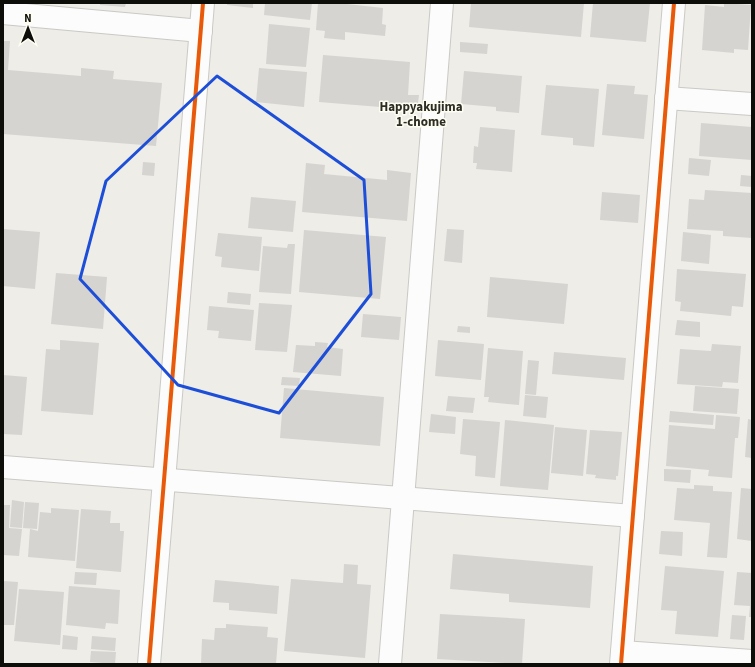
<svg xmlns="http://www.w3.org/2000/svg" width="755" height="667" viewBox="0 0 755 667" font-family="'Source Sans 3',sans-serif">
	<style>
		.building { fill: #d5d4d0 }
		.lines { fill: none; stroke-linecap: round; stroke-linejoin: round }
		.minor-casing { stroke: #cac9c5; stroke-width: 24 }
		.minor { stroke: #fcfcfc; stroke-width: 22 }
		.cycleway-casing { stroke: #fefdf2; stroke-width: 6 }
		.cycleway { stroke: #e8590c; stroke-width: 4 }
		.marked { fill: none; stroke: #1d4ed8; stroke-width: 3; stroke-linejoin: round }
		.labels { text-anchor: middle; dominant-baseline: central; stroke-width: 3; stroke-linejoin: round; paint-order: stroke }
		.neighbourhood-label { font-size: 13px; font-weight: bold; fill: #2e2d25; stroke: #fefdf2 }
	</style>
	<rect width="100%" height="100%" fill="#eeede8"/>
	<!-- building -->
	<g class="building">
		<polygon points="100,3 126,3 125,7 100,5"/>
		<polygon points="227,3 253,3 253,8 227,5"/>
		<polygon points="265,3 312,3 310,20 264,15"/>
		<polygon points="318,3 347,3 347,4 383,8 382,24 386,25 385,36 345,32 345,40 324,38 325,31 316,30"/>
		<polygon points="471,3 584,3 581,37 469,27"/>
		<polygon points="593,3 650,3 646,42 590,37"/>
		<polygon points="724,3 751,5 748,50 734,49 734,53 702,50 705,5 724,7"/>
		<polygon points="269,24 310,28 306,67 266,64"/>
		<polygon points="3,41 10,41 8,70 81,76 81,68 114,71 113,79 162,83 156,146 3,134"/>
		<polygon points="460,42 488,44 487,54 460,52"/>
		<polygon points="323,55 410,62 408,95 419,95 417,110 319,102"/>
		<polygon points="259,68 307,72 304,107 256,102"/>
		<polygon points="464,71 522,76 519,113 496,111 496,107 461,104"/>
		<polygon points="607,84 635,86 634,94 648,95 644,139 602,135"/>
		<polygon points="546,85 599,89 594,147 573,145 573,138 541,135"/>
		<polygon points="701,123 752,127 752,160 699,156"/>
		<polygon points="480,127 515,130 512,172 476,169 477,163 473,163 474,146 478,147"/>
		<polygon points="689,158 711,160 709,176 688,174"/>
		<polygon points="143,162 155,163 154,176 142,175"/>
		<polygon points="306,163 325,165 324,174 387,180 387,170 411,173 407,221 302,212"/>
		<polygon points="741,175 752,176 752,187 740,186"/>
		<polygon points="705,190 752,193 752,238 723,236 723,231 687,229 689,199 704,200"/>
		<polygon points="602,192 640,195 638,223 600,220"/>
		<polygon points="251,197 296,201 293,232 248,228"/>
		<polygon points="3,229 40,232 35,289 3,286"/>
		<polygon points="447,229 464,230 462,263 444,261"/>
		<polygon points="304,230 386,237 380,299 299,292"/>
		<polygon points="683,232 711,235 709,264 681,261"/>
		<polygon points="218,233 262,237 259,271 221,267 222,257 215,256"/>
		<polygon points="288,244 295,244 291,294 259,292 263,246 287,248"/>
		<polygon points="677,269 746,274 743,307 732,306 731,316 680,311 681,302 675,301"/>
		<polygon points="56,273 107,277 103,329 51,324"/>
		<polygon points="490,277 568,284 564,324 487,317"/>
		<polygon points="228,292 251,294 250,305 227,303"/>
		<polygon points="259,303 292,305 287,352 255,350"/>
		<polygon points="209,306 254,310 251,341 218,338 219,331 207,330"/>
		<polygon points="363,314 401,317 399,340 361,337"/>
		<polygon points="677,320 700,322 700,337 675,335"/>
		<polygon points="458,326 470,327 470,333 457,332"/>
		<polygon points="60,340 99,343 93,415 41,411 46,349 60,350"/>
		<polygon points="438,340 484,344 481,380 435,376"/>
		<polygon points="315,342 328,343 327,347 343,349 341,376 293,372 296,345 315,346"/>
		<polygon points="712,344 741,346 738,383 723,382 722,387 677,384 680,349 711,351"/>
		<polygon points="488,348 523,351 519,405 488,402 489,397 484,397"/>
		<polygon points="554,352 626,358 624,380 552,374"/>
		<polygon points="528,360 539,361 536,395 525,394"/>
		<polygon points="3,375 27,377 22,435 3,434"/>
		<polygon points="282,377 300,378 299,386 281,385"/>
		<polygon points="695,386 739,389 737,414 693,411"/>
		<polygon points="284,388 384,397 380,446 280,438"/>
		<polygon points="525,395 548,397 546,418 523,416"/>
		<polygon points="448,396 475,398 473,413 446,411"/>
		<polygon points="670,411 714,415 713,425 669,422"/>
		<polygon points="431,414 456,417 455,434 429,432"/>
		<polygon points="716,415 740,417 738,438 735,438 732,478 708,476 709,470 666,466 669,425 715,429"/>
		<polygon points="463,419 500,422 495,478 475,476 476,456 460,454"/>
		<polygon points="748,419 752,420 752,458 745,457"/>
		<polygon points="505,420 554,425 548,490 500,486"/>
		<polygon points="555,427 587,430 583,476 551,473"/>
		<polygon points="590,430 622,432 618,476 616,476 616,480 595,478 596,475 586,474"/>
		<polygon points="664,469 691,470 690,483 664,481"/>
		<polygon points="694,485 713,486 713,491 732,492 727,558 707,557 710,523 674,520 677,488 694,489"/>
		<polygon points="741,488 752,489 752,541 737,539"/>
		<polygon points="12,500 24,502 22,528 10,527"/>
		<polygon points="25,502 39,503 37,529 23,528"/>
		<polygon points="3,505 10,505 9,528 22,529 19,556 3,555"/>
		<polygon points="51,508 79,510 75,561 28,557 30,529 38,531 40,512 51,513"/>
		<polygon points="81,509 111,511 110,523 120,523 120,531 124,531 121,572 76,568"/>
		<polygon points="661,531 683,532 682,556 659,554"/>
		<polygon points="453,554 593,566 590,608 509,602 509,594 450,589"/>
		<polygon points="344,564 358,565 357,584 371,585 365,658 284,651 291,579 343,583"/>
		<polygon points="665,566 724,571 718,637 675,634 677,611 661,610"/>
		<polygon points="75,572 97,573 96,585 74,584"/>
		<polygon points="737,572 752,573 752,617 749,617 750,606 734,605"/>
		<polygon points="215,580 279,586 277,614 229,610 229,603 213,602"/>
		<polygon points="3,581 18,582 14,625 3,625"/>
		<polygon points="69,586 120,590 118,624 106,623 105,629 66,625"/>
		<polygon points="19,589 64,592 60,645 14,641"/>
		<polygon points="440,614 525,619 522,664 437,659"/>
		<polygon points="732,615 746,616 744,640 730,639"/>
		<polygon points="226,624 268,627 267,637 278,638 276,664 201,664 202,639 214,640 215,628 226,628"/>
		<polygon points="63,635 78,637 77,650 62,649"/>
		<polygon points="92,636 116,638 115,651 91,649"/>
		<polygon points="91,651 116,652 115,664 90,662"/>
	</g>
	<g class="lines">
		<!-- minor casing -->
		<g class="minor-casing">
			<g id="minor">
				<polyline points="3,13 201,31"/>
				<polyline points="666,98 752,104"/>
				<polyline points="3,467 633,516"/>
				<polyline points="622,652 752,661"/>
				<polyline points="149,664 203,3"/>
				<polyline points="390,664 442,3"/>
				<polyline points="621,664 674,3"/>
			</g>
		</g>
		<!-- minor -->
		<use href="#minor" class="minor"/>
		<!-- cycleway casing -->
		<g class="cycleway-casing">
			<g id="cycleway">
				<polyline points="149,664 203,3"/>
				<polyline points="621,664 674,3"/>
			</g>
		</g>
		<!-- cycleway -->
		<use href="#cycleway" class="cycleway"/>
	</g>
	<!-- marked area -->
	<path class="marked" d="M217 76 364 180 371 294 279 413 178 385 80 279 106 181Z"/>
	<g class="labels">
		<!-- neighbourhood labels -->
		<g class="neighbourhood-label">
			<text x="421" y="107">Happyakujima<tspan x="421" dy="15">1-chome</tspan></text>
		</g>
	</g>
	<!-- border -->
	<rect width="755" height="667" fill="none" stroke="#0d0d09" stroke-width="8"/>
	<!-- north arrow -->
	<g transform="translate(28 28)" stroke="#fefdf2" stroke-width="3" paint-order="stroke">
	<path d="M0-3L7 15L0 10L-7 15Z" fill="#0d0d09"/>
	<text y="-6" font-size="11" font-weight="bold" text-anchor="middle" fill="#0d0d09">N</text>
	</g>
</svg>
